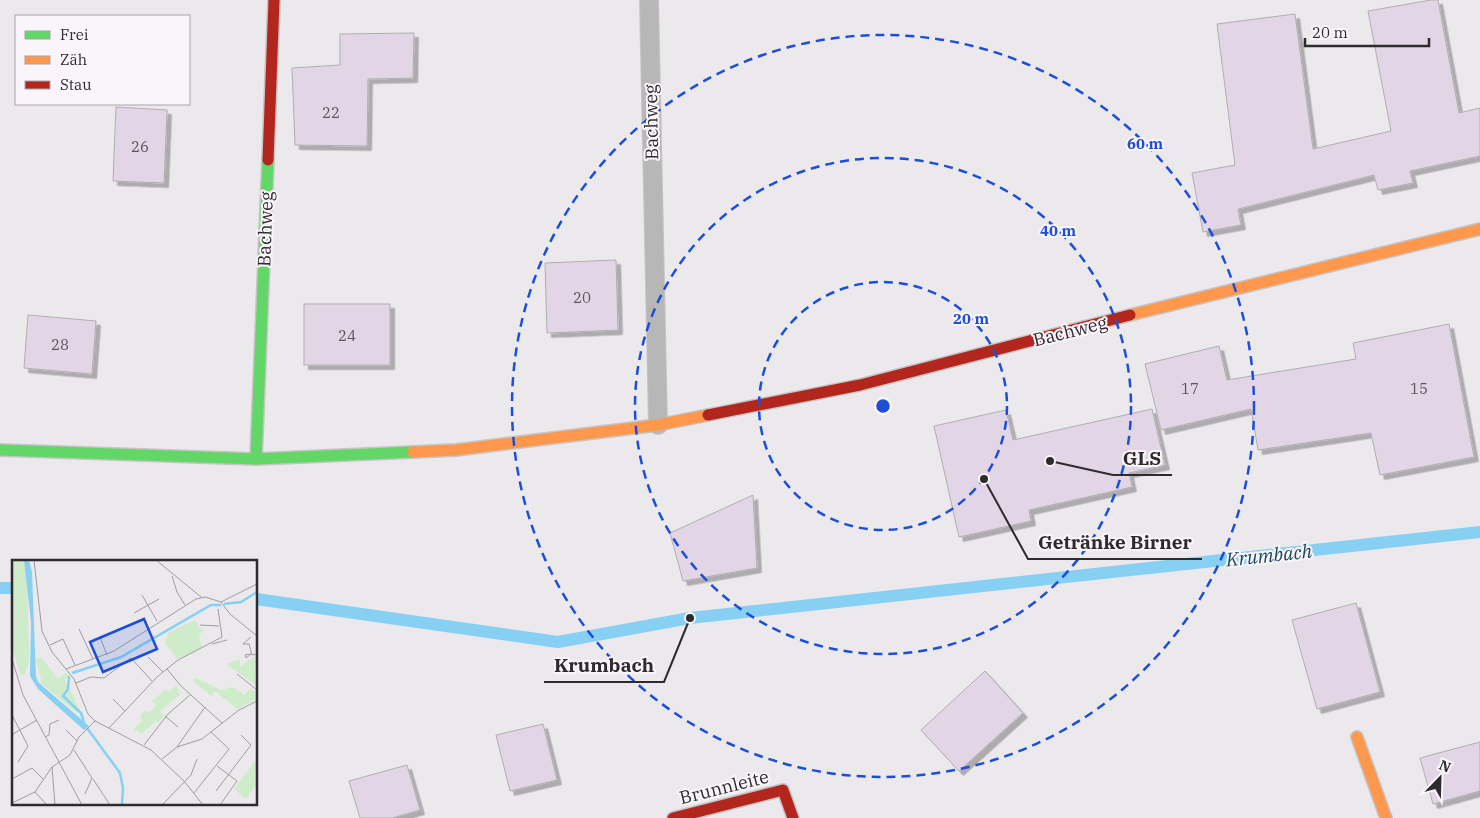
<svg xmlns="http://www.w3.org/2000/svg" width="1480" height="818" viewBox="0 0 1480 818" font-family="'IBM Plex Serif',serif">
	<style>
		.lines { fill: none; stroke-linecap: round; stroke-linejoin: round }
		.stream { stroke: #87d0f3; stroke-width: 12 }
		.building { fill: #e2d6e6; stroke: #b0aeb0; filter: url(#shadow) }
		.lane-casing { stroke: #c6c4c6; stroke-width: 20 }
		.fast-casing { stroke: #c6c4c6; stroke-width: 14 }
		.slow-casing { stroke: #c6c4c6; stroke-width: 14 }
		.jam-casing { stroke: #c6c4c6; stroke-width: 14 }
		.lane { stroke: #b8b7b7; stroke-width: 18 }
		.fast { stroke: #63d668; stroke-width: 11 }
		.slow { stroke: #ff974d; stroke-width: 11 }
		.jam { stroke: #b3261e; stroke-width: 11 }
		.ring { fill: none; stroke: #1d4ed8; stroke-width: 2.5; stroke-dasharray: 9 6 }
		.labels { text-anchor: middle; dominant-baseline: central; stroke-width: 4; stroke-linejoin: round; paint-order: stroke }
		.number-label { font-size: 15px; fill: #5a565b }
		.street-label { font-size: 18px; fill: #2d2b2d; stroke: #faf5fb }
		.water-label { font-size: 19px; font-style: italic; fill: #1b485c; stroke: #faf5fb }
		.inset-river { fill: none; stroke: #87d0f3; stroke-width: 2.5 }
		.inset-road { fill: none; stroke: #a09da0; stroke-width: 1 }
		.view { fill: #1d4ed8; fill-opacity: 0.15; stroke: #1d4ed8; stroke-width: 2.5 }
		.inset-edge { fill: none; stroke: #2d2b2d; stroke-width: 2.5 }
		.centre { fill: #1d4ed8; stroke: #faf5fb; stroke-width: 2.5 }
		.ring-label { font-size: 15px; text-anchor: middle; font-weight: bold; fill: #1d4ed8; stroke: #faf5fb; stroke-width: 4; stroke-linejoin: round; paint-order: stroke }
		.leader { fill: none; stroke: #2d2b2d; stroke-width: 2 }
		.callout-dot { fill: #2d2b2d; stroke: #faf5fb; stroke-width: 2 }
		.callout-label { font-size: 19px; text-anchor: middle; font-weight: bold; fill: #2d2b2d; stroke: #faf5fb; stroke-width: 4; stroke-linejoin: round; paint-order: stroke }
	</style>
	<defs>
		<filter id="shadow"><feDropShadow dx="4.5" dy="4.5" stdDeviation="0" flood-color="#0004"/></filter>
	</defs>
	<rect width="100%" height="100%" fill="#ece9ed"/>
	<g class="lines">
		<!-- stream -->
		<g class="stream">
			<polyline points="0,588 14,588"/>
			<polyline points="256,599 558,642 690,618 1480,532"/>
		</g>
	</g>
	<!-- building -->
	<g class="building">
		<polygon points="1431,0 1438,0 1459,113 1480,108 1480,156 1410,171 1413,183 1378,190 1374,175 1238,209 1241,225 1203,232 1192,173 1235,165 1217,24 1295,14 1313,149 1391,131 1368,11"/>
		<polygon points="414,33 413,78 368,79 367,146 295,145 292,68 340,65 340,34"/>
		<polygon points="116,107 167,110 164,183 113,181"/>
		<polygon points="616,260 618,330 547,333 545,263"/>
		<rect x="304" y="304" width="86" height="61"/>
		<polygon points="28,315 96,321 92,374 24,368"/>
		<polygon points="1449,324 1474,457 1380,475 1371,433 1258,450 1251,409 1161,430 1145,364 1219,346 1227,380 1356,359 1353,343"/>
		<polygon points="1152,409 1165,465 1129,473 1132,487 1029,510 1031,521 959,537 934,426 1006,410 1013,440"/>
		<polygon points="753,495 757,568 683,581 670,533"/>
		<polygon points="1356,603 1380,692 1317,709 1292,620"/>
		<polygon points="985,671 1023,713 959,771 921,730"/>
		<polygon points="543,724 557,780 510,791 496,735"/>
		<polygon points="1480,742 1480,791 1433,804 1420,758"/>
		<polygon points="407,765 420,810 392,818 360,818 349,781"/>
	</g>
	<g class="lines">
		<!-- lane casing -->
		<g class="lane-casing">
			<polyline id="lane" points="649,0 658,425"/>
		</g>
		<!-- fast casing -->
		<g class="fast-casing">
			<g id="fast">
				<polyline points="0,450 256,459 413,452"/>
				<polyline points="256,459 268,160"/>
			</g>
		</g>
		<!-- slow casing -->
		<g class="slow-casing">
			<g id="slow">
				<polyline points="1130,315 1480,229"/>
				<polyline points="413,452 456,450 658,425 708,415"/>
				<polyline points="1357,737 1386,818"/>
			</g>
		</g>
		<!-- jam casing -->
		<g class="jam-casing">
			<g id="jam">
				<polyline points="268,160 274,0"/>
				<polyline points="708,415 860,385 1130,315"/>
				<polyline points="673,818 783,790 793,818"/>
			</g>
		</g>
		<!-- lane -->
		<use href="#lane" class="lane"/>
		<!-- fast -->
		<use href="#fast" class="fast"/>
		<!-- slow -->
		<use href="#slow" class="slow"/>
		<!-- jam -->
		<use href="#jam" class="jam"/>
	</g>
	<!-- distance rings -->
	<g class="ring">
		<circle cx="883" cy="406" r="124"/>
		<circle cx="883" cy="406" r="248"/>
		<circle cx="883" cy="406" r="371"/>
	</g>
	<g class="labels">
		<!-- number labels -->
		<g class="number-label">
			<text x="331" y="112">22</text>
			<text x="140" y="146">26</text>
			<text x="582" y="297">20</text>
			<text x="347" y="335">24</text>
			<text x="60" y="344">28</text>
			<text x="1190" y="388">17</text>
			<text x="1419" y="388">15</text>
		</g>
		<!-- street labels -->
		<g class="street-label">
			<text transform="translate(651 122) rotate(-91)">Bachweg</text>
			<text transform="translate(265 229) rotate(-88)">Bachweg</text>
			<text transform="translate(1070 331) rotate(-14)">Bachweg</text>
			<text transform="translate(724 787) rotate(-14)">Brunnleite</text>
		</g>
		<!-- water labels -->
		<g class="water-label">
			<text transform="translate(1269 555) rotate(-6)">Krumbach</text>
		</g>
	</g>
	<!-- overview -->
	<g transform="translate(12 560)">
		<rect width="245" height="245" fill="#ece9ed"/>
		<path d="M0 0H12L15 6 17 102 13 115 8 114 0 87ZM183 60 191 71 187 75 190 88 165 99 153 83 156 73ZM244 96 245 126 214 104 228 99V106ZM29 97 46 119 55 112 57 115 53 120 68 150 65 153 30 124 24 99ZM183 118 209 130 220 127 233 135 238 128 245 133V139L225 149 203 131 199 136 180 120ZM165 125 168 135 148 151 152 156 146 163 144 161 129 174 122 169 131 160 128 157 133 150 137 153 145 145 140 141 154 129 157 132ZM245 198V224L234 239 222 229Z" fill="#ceecc9"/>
		<path d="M12 0H17L20 12 24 117 27 123 77 166 72 170 26 129 18 116 19 62Z" fill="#87d0f3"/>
		<path class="inset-river" d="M212 44 229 42 245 32M60 113 109 97 199 45H209M57 116 56 129 51 136 69 153 72 162M75 168 108 213 111 228 110 245"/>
		<path class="inset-road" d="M22 0 30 71 40 92 62 119 76 154 83 161 139 190 172 221 191 245M144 0 189 37M160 16 165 32 173 45M130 35 145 61M209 42 218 54 245 76M209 42 245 24M122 53 147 39M188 65 207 66M67 69 81 99M88 77 95 95M239 77 231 84H237L240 95 245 94M200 84 215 80M38 85 51 79 63 105M239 94 234 98 233 95ZM136 97 151 112M0 99 11 135 70 245M54 109 102 91 184 39 193 37 209 42M155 109 169 126 210 163M225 114 245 130M64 123 79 117 92 118 119 98 140 121M101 139 113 151M0 155 16 186 6 202M153 156 166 167M97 168 145 117 166 100 210 77 206 49M54 170 65 181M1 174 25 160M33 177 37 175 38 164 47 160M132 185 156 154 178 135M165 187 190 179 227 150 245 141M62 190 80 218 73 234M150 199 165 187 193 147M205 206 225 221 208 245M40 207 43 245M0 219 20 208 32 220M81 219 98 245M204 231 239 185 229 175M23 232 34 244M182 233 217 189 199 172M0 243 23 232 40 207 58 195 67 177 83 161M150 245 179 215 185 199"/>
		<path class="view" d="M132 59 145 89 91 112 78 82Z"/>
		<rect width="245" height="245" class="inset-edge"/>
	</g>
	<circle cx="883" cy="406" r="8" class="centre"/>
	<g class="ring-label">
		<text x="1145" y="149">60 m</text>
		<text x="1058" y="236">40 m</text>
		<text x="971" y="324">20 m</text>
	</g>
	<!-- callouts -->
	<path class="leader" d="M1050 461L1113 475H1172M984 479L1028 559H1202M690 618L664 682H544"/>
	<g class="callout-dot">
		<circle cx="1050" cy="461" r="5"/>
		<circle cx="984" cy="479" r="5"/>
		<circle cx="690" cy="618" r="5"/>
	</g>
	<g class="callout-label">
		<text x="1142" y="465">GLS</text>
		<text x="1115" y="549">Getränke Birner</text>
		<text x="604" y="672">Krumbach</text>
	</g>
	<!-- legend -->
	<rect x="15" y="15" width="175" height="90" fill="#faf5fb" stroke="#a8a4a9"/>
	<rect x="25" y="31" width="25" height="8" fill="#63d668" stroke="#a8a4a9"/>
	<text x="60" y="40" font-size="15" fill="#2d2b2d">Frei</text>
	<rect x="25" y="56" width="25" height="8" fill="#ff974d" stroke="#a8a4a9"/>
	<text x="60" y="65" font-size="15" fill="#2d2b2d">Zäh</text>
	<rect x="25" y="81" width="25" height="8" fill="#b3261e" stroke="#a8a4a9"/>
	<text x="60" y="90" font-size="15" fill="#2d2b2d">Stau</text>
	<!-- north arrow -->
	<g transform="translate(1440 778) rotate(23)" stroke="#faf5fb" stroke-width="4" paint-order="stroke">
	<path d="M0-4L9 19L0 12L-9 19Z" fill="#2d2b2d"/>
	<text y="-8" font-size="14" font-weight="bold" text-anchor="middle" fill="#2d2b2d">N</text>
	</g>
	<!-- scale -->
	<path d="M1305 38v8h124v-8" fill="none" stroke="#2d2b2d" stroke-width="2.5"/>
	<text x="1312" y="38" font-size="15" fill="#2d2b2d" stroke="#faf5fb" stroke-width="4" paint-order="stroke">20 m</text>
</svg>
